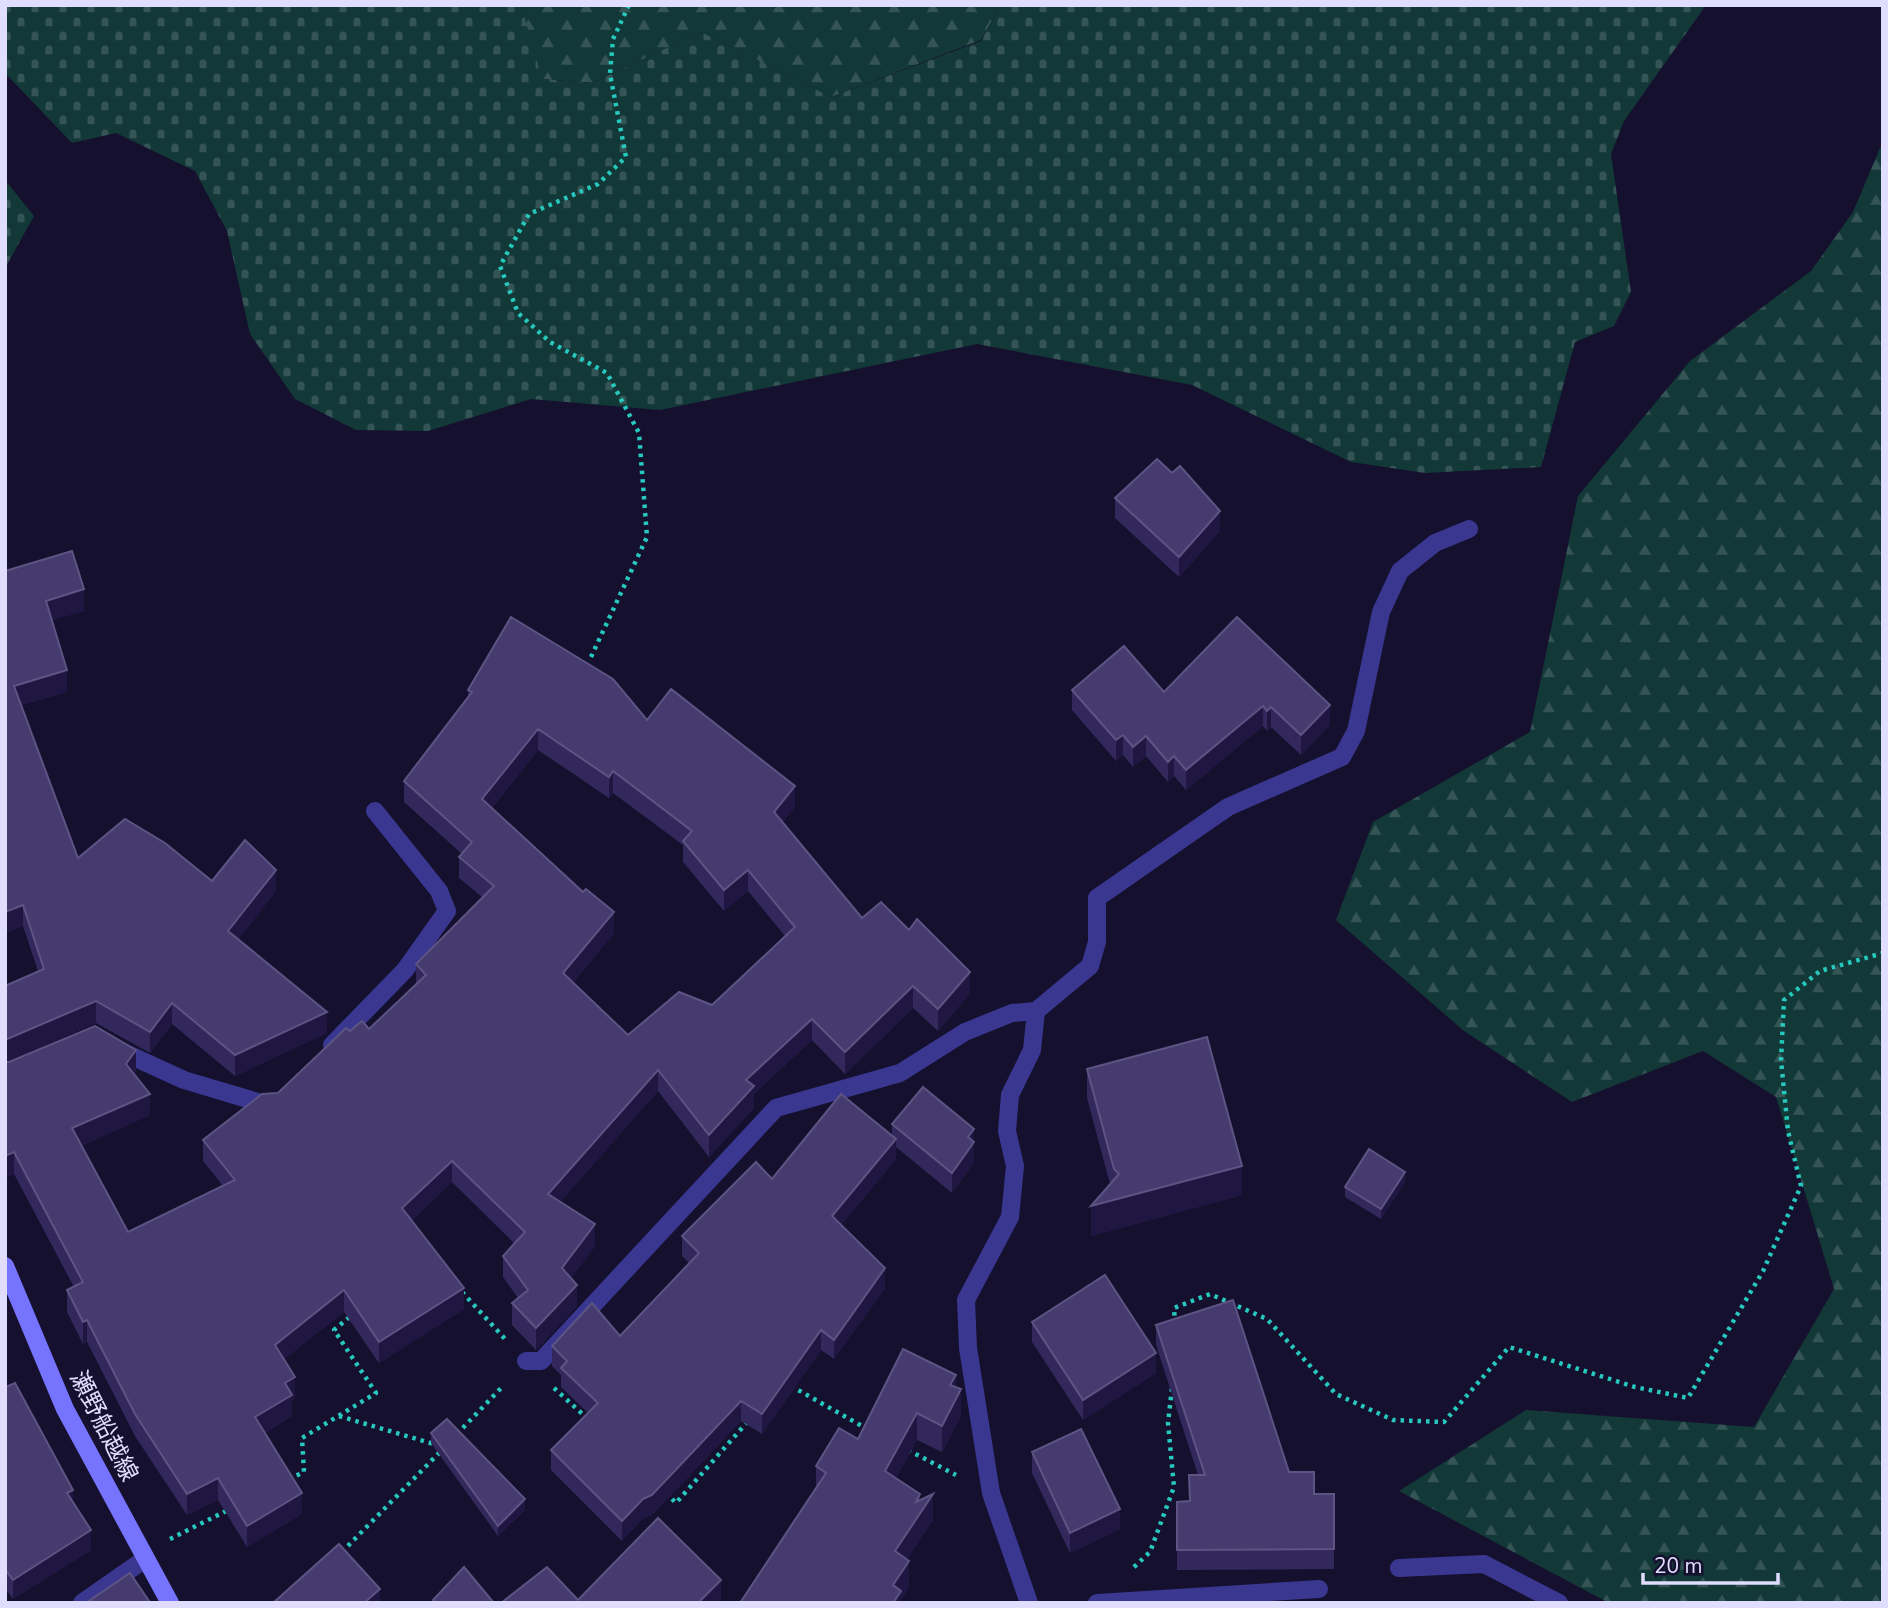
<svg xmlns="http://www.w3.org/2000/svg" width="1888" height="1608" viewBox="0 0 1888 1608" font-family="'Nunito Sans','Noto Sans JP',sans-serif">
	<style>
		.forest { fill: url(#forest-firs) }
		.cemetery { fill: url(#cemetery-stones) }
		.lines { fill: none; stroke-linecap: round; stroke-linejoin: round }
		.path { stroke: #27c8bd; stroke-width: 4.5; stroke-dasharray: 3.5 5; stroke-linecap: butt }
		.lane { stroke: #3a3790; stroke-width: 18 }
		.street { stroke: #3a3790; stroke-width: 18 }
		.secondary { stroke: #7674ff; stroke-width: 18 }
		.wall { fill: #32285c; fill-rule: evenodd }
		.shaded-wall { fill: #1f1642 }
		.building { fill: #453b6e; stroke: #5d5484; stroke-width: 2; fill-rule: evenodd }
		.labels { text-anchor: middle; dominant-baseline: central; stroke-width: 5; stroke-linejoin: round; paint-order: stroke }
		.street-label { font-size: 24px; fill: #e0ddff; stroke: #15102e }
	</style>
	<defs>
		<pattern id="forest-firs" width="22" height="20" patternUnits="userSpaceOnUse" patternTransform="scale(1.75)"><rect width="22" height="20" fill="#123837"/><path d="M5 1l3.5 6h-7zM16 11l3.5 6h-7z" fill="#345455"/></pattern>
		<pattern id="cemetery-stones" width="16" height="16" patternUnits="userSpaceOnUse" patternTransform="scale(1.75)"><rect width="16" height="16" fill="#123837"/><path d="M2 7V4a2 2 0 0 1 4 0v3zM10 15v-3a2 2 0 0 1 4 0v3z" fill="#345455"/></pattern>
	</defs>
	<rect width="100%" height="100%" fill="#15102e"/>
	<!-- forest -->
	<g class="forest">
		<polygon points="521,5 1001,5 981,40 831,97 701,32 592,83 541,79"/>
		<polygon points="1883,141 1883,1603 1609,1603 1399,1491 1526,1410 1754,1427 1834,1289 1776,1097 1703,1051 1572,1102 1464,1031 1336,920 1373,822 1530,732 1578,496 1690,361 1811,271 1853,212"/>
	</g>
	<!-- cemetery -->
	<g class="cemetery">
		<polygon points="5,5 521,5 542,79 592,83 701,32 831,97 981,41 1001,5 1706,5 1624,121 1611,154 1631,292 1614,326 1575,342 1541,467 1425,473 1351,462 1192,385 977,344 660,410 531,399 428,431 356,430 295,399 250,334 227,231 195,171 116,133 72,143 5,73"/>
		<polygon points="5,180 34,216 5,268"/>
	</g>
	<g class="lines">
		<!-- path -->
		<g class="path">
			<polyline points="591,657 647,537 639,433 607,373 550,342 518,313 500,266 529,214 598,184 626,157 610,74 613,39 629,5"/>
			<polyline points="462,1292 506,1340"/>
			<polyline points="1175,1324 1174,1308 1210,1294 1267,1319 1336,1394 1393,1420 1444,1422 1509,1347 1635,1387 1688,1398 1763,1271 1801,1186 1788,1131 1781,1060 1784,1000 1820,971 1883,953"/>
			<polyline points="791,1386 869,1430"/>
			<polyline points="554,1388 589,1420"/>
			<polyline points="339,1416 437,1445"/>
			<polyline points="457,1434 504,1385"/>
			<polyline points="908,1450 956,1475"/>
			<polyline points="289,1479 304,1472 302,1438 376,1393 334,1330 352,1315"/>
			<polyline points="666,1493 676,1503 749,1420"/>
			<polyline points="170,1539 228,1510"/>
			<polyline points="342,1552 441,1451"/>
			<polyline points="1134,1567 1150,1552 1174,1487 1168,1423 1172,1388"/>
		</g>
		<!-- lane -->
		<g class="lane">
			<polyline points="1036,1011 1090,966 1097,942 1097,898 1228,807 1342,757 1356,731 1381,612 1400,571 1435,543 1469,529"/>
			<polyline points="332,1045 405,970 447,911 439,891 375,811"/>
			<polyline points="1399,1568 1484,1564 1559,1603"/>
			<polyline points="1097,1603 1319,1589"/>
		</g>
		<!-- street -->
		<g class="street">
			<polyline points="114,1048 184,1080 271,1106"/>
			<polyline points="526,1361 541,1361 776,1108 900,1073 965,1032 1012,1013 1036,1011 1032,1050 1010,1095 1007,1131 1015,1166 1010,1217 966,1300 968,1348 991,1493 1029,1603"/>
			<polyline points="82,1603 145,1559"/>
		</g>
		<!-- secondary -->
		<polyline class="secondary" points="5,1266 65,1409 170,1603"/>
	</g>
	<!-- wall -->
	<g class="wall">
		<polygon points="1115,498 1220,531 1179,577 1115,518"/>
		<path d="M5 571 84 611 52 620 67 692 21 705 78 858 276 891 238 940 327 1033 235 1076 172 1024 150 1053 96 1023 5 1062 136 1072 134 1074 150 1115 81 1146 128 1232 223 1186 203 1161V1140L278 1093 350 1031 369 1029 416 985V964L482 897 459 878V857L462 854 404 802V781L468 697V690L647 720 795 807 782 823 862 918 970 993 938 1031 913 1008 845 1074 812 1040 754 1094V1108L709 1157 658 1091 560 1202 595 1246 571 1278 577 1306 536 1350 512 1325V1303L518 1298 503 1277V1256L514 1243 452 1182 412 1220 464 1309 379 1363 344 1312 284 1359 295 1398 292 1400V1416L265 1433 302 1514 247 1547 218 1500 187 1515 135 1436 87 1342 83 1344 67 1312V1290L74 1287 14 1174 5 1177V986L38 971 23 926 5 933ZM538 750 609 798 613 793 683 845V862L724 911 748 891 785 936 712 1005 628 1035 573 983 614 933 492 808Z"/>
		<polygon points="1237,617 1330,725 1301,755 1271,727 1267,731 1263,726 1186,790 1174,776 1168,782 1146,756 1133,767 1123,755 1116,761 1072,710 1072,690 1164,692"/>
		<polygon points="1087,1069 1242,1195 1091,1236 1110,1184 1087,1098"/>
		<polygon points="892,1124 974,1129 974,1162 952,1193 896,1147 896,1159 841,1225 885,1288 834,1359 821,1350 762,1434 741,1421 652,1515 643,1518 622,1541 551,1470 551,1450 588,1413 561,1387 561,1375 552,1366 552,1346 620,1336 689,1263 682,1256 682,1236 772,1179 892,1136"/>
		<polygon points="1405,1182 1381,1219 1345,1197 1345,1187"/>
		<polygon points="1032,1322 1156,1373 1083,1420 1032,1342"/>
		<polygon points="1156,1325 1289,1472 1314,1494 1334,1494 1334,1569 1177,1570 1177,1502 1189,1501 1198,1475 1156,1345"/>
		<polygon points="5,1384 73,1503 91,1550 13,1599 5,1588"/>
		<polygon points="956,1387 961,1416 942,1452 917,1440 896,1478 920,1500 933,1520 907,1559 909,1587 901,1599 901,1603 816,1488 816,1466 858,1439"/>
		<polygon points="431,1433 525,1510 498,1536 431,1443"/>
		<polygon points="1032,1452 1120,1529 1070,1553 1032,1473"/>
	</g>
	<!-- shaded-wall -->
	<g class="shaded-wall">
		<polygon points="1220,511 1220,531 1179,577 1179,557"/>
		<polygon points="84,589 84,611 46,622 46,601"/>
		<polygon points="67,670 67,692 14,707 14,686"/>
		<polygon points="1330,705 1330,725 1301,755 1301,735"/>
		<polygon points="1263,706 1263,726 1186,790 1186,770"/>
		<polygon points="1271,707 1271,727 1267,731 1267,711"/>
		<polygon points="538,729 538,750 482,820 482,799"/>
		<polygon points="1123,735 1123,755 1116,761 1116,740"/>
		<polygon points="1146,736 1146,756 1133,767 1133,747"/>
		<polygon points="1174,756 1174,776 1168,782 1168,762"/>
		<polygon points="613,771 613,793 609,798 609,777"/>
		<polygon points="795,786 795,807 774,834 774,812"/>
		<polygon points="276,870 276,891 228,953 228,931"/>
		<polygon points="748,870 748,891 724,911 724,890"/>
		<polygon points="23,905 23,926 5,933 5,912"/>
		<polygon points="614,912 614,933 563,995 563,973"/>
		<polygon points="970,972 970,993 938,1031 938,1009"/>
		<polygon points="913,986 913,1008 845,1074 845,1052"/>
		<polygon points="96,1001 96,1023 5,1062 5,1040"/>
		<polygon points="172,1003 172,1024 150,1053 150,1032"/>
		<polygon points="327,1012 327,1033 235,1076 235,1055"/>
		<polygon points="812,1019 812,1040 754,1094 754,1108 709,1157 709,1135 746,1080"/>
		<polygon points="136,1050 136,1072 126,1085 126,1064"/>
		<polygon points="658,1070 658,1091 548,1216 548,1194"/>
		<polygon points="150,1094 150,1115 72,1150 72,1128"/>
		<polygon points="974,1129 974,1162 952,1193 952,1173 968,1137"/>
		<polygon points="896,1139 896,1159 832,1236 832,1216"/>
		<polygon points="14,1152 14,1174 5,1177 5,1156"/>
		<polygon points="452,1161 452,1182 402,1229 402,1208"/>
		<polygon points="1242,1166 1242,1195 1091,1236 1091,1206"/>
		<polygon points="1405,1172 1405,1182 1381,1219 1381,1209"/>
		<polygon points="595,1224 595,1246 562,1290 562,1268"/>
		<polygon points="885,1268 885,1288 834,1359 834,1340"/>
		<polygon points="577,1285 577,1306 536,1350 536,1328"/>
		<polygon points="464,1288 464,1309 379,1363 379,1342"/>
		<polygon points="344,1290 344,1312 275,1366 275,1345"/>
		<polygon points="87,1320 87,1342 83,1344 83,1322"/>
		<polygon points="821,1330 821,1350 762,1434 762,1414"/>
		<polygon points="1156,1353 1156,1373 1083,1420 1083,1400"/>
		<polygon points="956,1375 956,1399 961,1389 961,1416 942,1452 942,1426 950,1385"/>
		<polygon points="295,1377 295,1398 292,1400 292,1416 255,1439 255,1417 285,1383"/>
		<polygon points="741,1401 741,1421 652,1515 643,1518 622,1541 622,1521 643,1499"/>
		<polygon points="917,1413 917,1440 885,1498 885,1471"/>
		<polygon points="218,1478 218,1500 187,1515 187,1494"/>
		<polygon points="73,1490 73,1509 67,1493"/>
		<polygon points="302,1493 302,1514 247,1547 247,1526"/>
		<polygon points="920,1494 920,1513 933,1494 933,1520 895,1578 895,1551"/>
		<polygon points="525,1499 525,1510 498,1536 498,1526"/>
		<polygon points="1120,1509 1120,1529 1070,1553 1070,1533"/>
		<polygon points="91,1530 91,1550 13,1599 13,1580"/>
		<polygon points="909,1561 909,1587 901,1599 901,1603 893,1603 893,1585"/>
		<polygon points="721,1580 721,1600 718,1603 698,1603"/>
		<polygon points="380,1589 380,1603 364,1603"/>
	</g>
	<!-- building -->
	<g class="building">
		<polygon points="1157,459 1172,473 1180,466 1220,511 1179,557 1115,498"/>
		<polygon points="72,551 84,589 46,601 67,670 14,686 78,858 125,819 165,843 212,881 245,840 276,870 228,931 327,1012 235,1055 172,1003 150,1032 96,1001 5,1040 5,986 44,969 23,905 5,912 5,571"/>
		<path d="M511 617 613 679 647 720 671 689 795 786 774 812 862 918 881 902 909 930 917 919 970 972 938 1009 913 986 845 1052 812 1019 746 1080 754 1086 709 1135 658 1070 548 1194 595 1224 562 1268 577 1285 536 1328 512 1303 528 1290 503 1256 525 1232 452 1161 402 1208 464 1288 379 1342 344 1290 275 1345 295 1377 285 1383 292 1395 255 1417 302 1493 247 1526 218 1478 187 1494 135 1414 87 1320 83 1322 67 1290 83 1282 14 1152 5 1156V1062H9L95 1026 136 1050 126 1064 150 1094 72 1128 128 1232 235 1180 203 1140 262 1094 278 1093 346 1028 350 1031 362 1021 369 1029 426 975 416 964 494 886 459 857 472 842 404 781 472 692 468 690ZM538 729 609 777 613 771 692 831 683 841 724 890 748 870 795 927 712 1005 679 992 628 1035 563 973 614 912 586 889 583 892 482 799Z"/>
		<polygon points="1237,617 1330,705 1301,735 1271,707 1267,711 1263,706 1186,770 1174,756 1168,762 1146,736 1133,747 1123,735 1116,740 1072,690 1124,646 1164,692"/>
		<polygon points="1207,1037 1242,1166 1091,1206 1119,1174 1114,1169 1087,1069"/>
		<polygon points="923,1087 974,1129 968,1137 974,1142 952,1173 892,1124"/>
		<polygon points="841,1094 896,1139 832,1216 885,1268 834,1340 821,1330 762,1414 741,1401 652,1495 643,1499 622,1521 551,1450 598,1403 561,1368 567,1361 552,1346 592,1303 620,1336 699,1253 682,1236 756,1162 772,1179"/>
		<polygon points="1369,1149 1405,1172 1381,1209 1345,1187"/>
		<polygon points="1105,1275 1156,1353 1083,1400 1032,1322"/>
		<polygon points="1233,1300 1289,1472 1314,1472 1314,1494 1334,1494 1334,1549 1177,1550 1177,1502 1190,1501 1189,1475 1205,1475 1156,1325"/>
		<polygon points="903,1349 956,1375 950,1385 961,1389 942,1426 917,1413 885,1471 920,1494 916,1502 933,1494 895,1551 909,1561 893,1585 901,1591 893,1603 740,1603 826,1473 816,1466 839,1428 858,1439"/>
		<polygon points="15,1383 73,1490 67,1493 91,1530 13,1580 5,1569 5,1384 6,1387"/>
		<polygon points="447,1419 525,1499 498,1526 431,1433"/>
		<polygon points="1081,1429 1120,1509 1070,1533 1032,1452"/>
		<polygon points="658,1518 721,1580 698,1603 501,1603 547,1567 578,1600"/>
		<polygon points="339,1544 380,1589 364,1603 273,1603"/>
		<polygon points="464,1567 494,1603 436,1603 433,1600"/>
		<polygon points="130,1573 149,1601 146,1603 86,1603"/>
	</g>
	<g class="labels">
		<!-- street labels -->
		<g class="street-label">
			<text transform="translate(104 1426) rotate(63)">瀬野船越線</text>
		</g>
	</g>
	<!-- border -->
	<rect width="1888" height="1608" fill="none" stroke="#e0ddff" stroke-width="14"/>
	<!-- scale -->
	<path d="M1643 1573v10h135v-10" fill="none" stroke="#e0ddff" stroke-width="3.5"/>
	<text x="1654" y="1573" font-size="21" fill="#e0ddff" stroke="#15102e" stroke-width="5" paint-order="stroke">20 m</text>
</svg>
